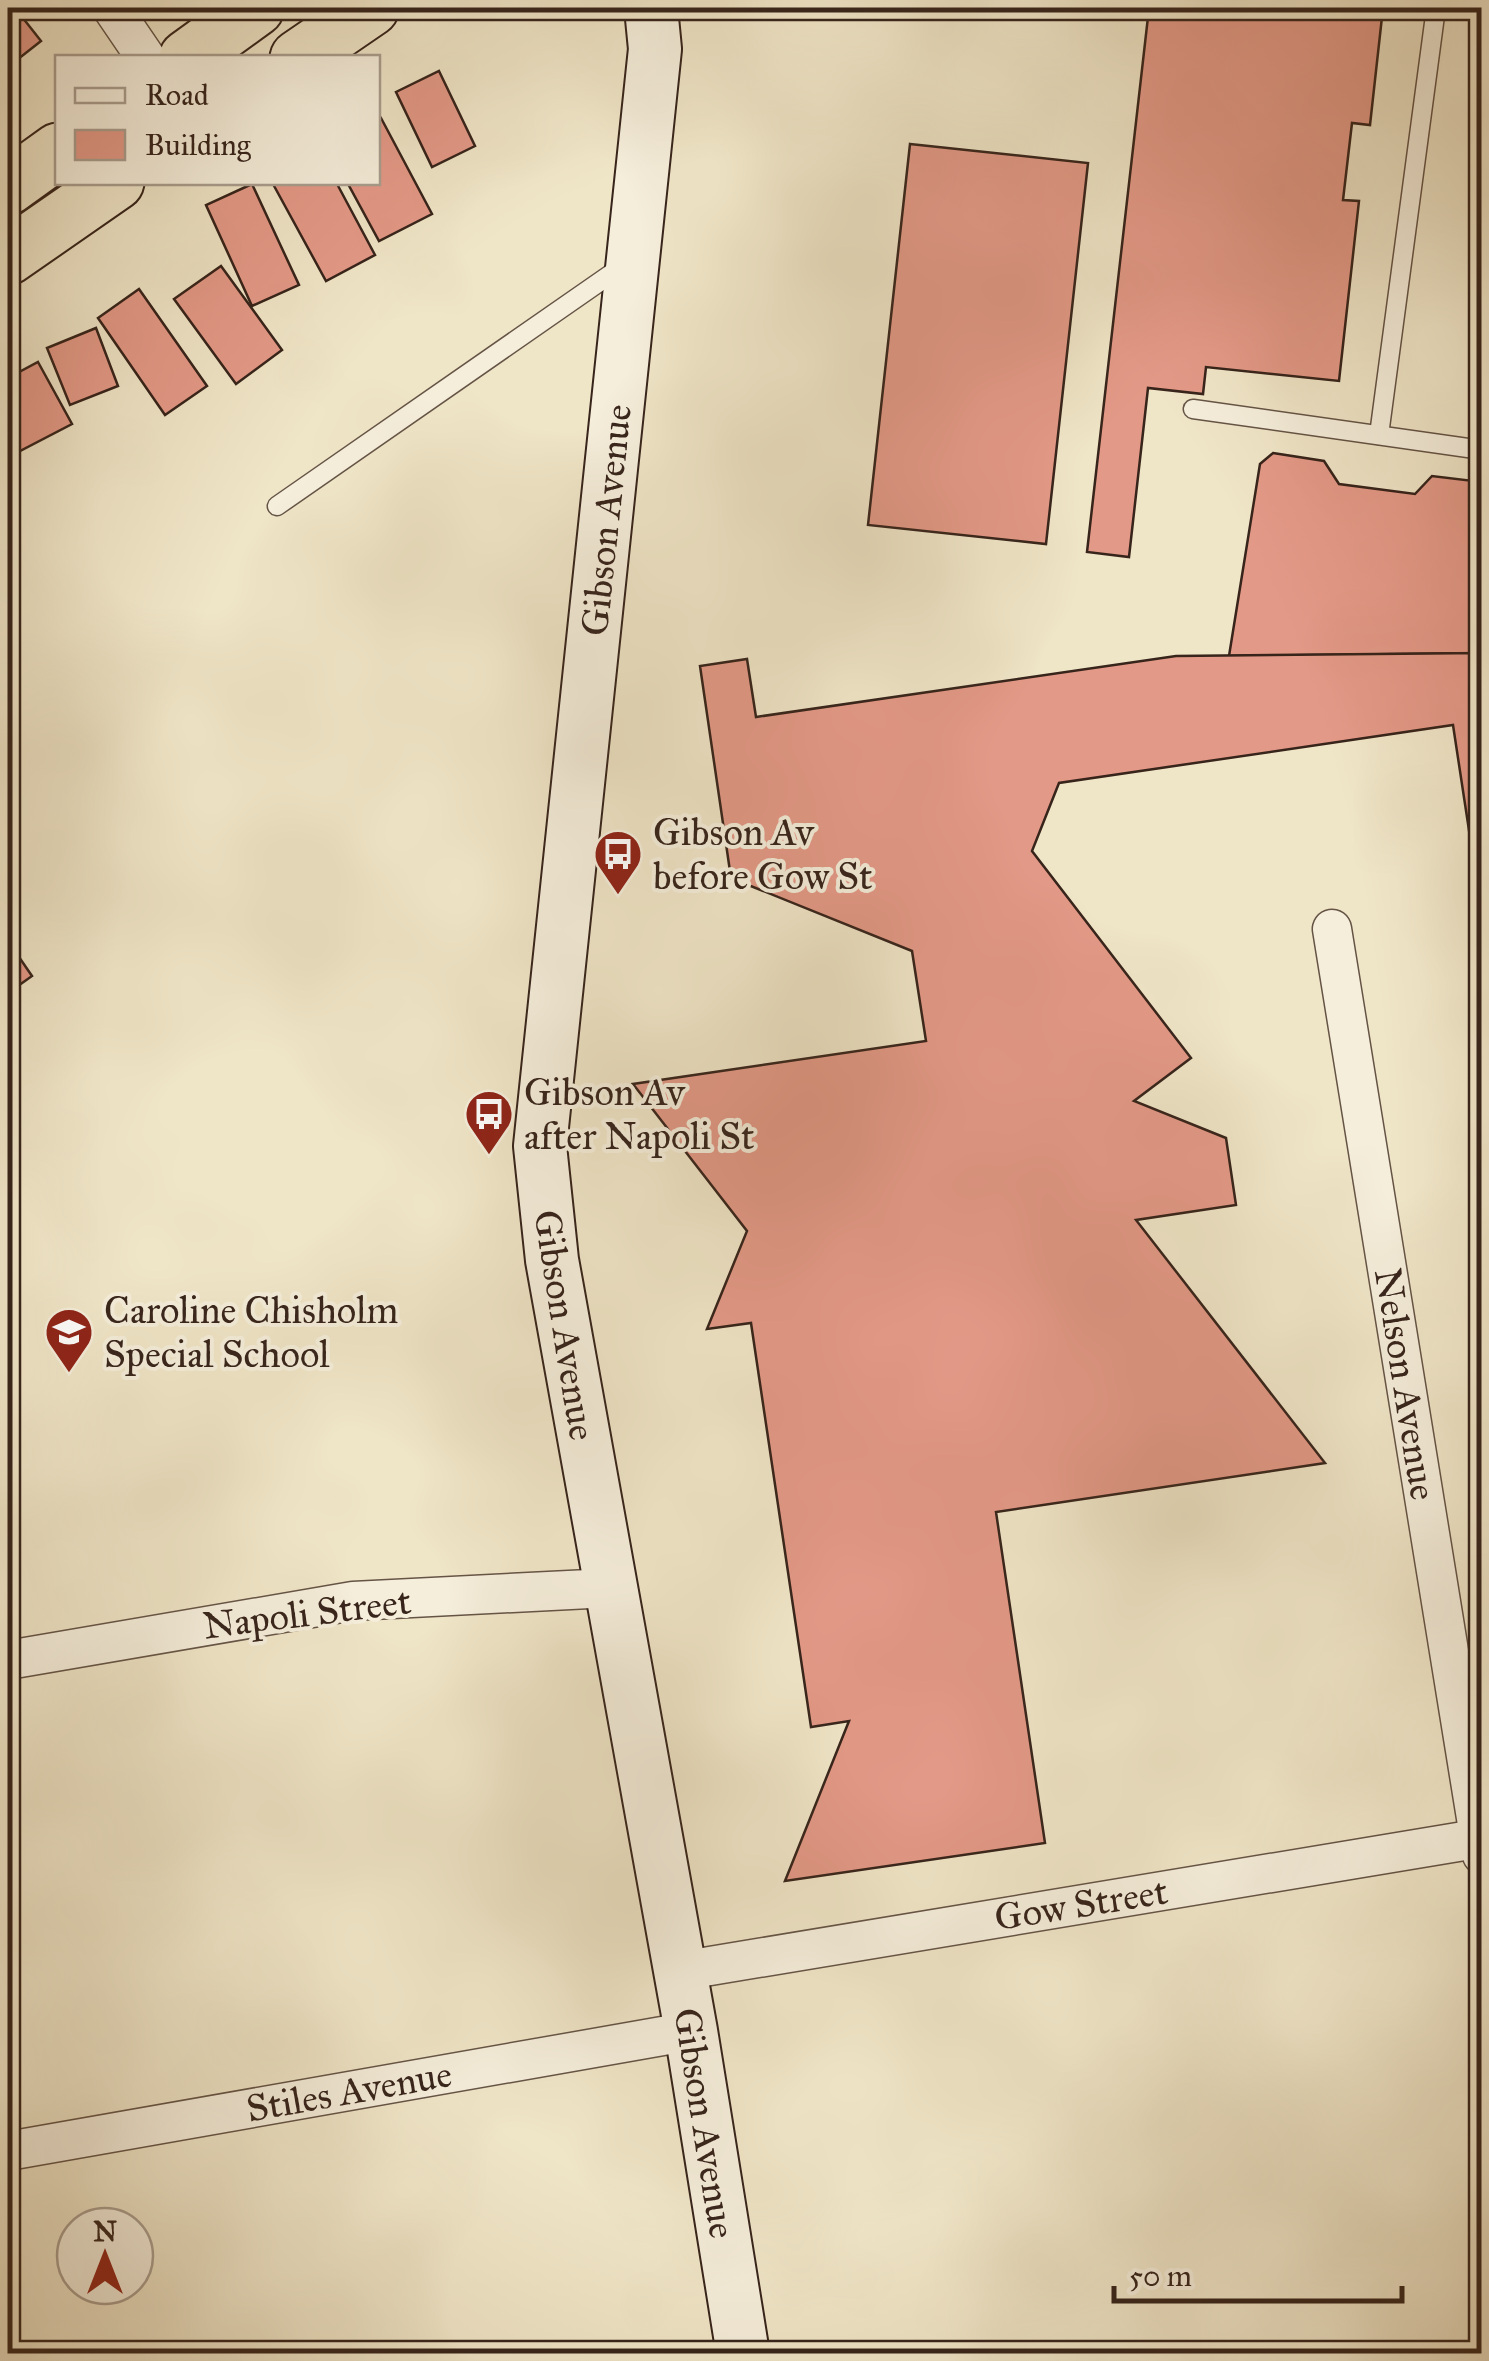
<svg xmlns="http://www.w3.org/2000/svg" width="1489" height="2361" viewBox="0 0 1489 2361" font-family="'IM FELL Great Primer',serif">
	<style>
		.building { fill: #e39987; stroke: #37241b; stroke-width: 2.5 }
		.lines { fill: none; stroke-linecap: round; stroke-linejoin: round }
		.service-casing { stroke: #655446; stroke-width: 21 }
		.minor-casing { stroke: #655446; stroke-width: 41 }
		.secondary-casing { stroke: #37241b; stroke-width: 56 }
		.trunk-casing { stroke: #37241b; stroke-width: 59 }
		.service { stroke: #f5eedb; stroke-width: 18 }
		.minor { stroke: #f5eedb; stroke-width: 38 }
		.secondary { stroke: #f5eedb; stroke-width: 52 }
		.trunk { stroke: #efe5c7; stroke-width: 55 }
		.labels { text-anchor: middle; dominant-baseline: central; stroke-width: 8; stroke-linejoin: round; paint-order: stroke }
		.street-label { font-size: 38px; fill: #37241b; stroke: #f5eedb }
		.poi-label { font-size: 38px; fill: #37241b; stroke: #f5eedb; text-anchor: start }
	</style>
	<rect width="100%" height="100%" fill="#efe5c7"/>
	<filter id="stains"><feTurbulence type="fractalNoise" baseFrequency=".002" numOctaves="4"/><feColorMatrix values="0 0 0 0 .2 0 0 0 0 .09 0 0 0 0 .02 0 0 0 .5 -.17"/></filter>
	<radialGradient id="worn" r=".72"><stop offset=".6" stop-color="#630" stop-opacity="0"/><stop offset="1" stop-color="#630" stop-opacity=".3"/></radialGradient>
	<!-- building -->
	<g class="building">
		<polygon points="8,8 15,8 41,41 8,67"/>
		<polygon points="1149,8 1383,8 1370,125 1352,123 1343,200 1359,201 1339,381 1206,367 1203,394 1148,388 1129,557 1087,552"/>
		<polygon points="439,71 475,146 432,167 396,92"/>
		<polygon points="381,118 432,214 379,241 347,182 378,182 378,120"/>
		<polygon points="910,144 1088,163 1046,544 868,525"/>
		<polygon points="336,182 375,255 326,281 273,184"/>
		<polygon points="252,184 299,285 252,306 206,205"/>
		<polygon points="221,266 282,350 236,384 174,299"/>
		<polygon points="139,289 207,386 165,415 98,318"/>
		<polygon points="96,328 118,386 70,405 47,348"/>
		<polygon points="38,362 72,424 18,452 8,432 8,378"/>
		<polygon points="8,449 18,466 8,473"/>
		<polygon points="1273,453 1324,461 1339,484 1415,494 1432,476 1482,482 1482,653 1229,656 1260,464"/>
		<polygon points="1482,653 1482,916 1453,725 1059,783 1032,851 1191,1058 1134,1101 1226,1138 1236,1205 1136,1220 1325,1463 996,1512 1045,1843 785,1881 849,1721 811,1727 751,1323 707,1329 747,1231 633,1084 926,1041 912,951 731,878 700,666 747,659 756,717 1176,656"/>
		<polygon points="8,941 32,976 8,993"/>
	</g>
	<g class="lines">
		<!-- service casing -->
		<g class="service-casing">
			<g id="service">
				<polyline points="1193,409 1482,450"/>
				<polyline points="1379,435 1436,8"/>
				<polyline points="277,506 621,267"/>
			</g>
		</g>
		<!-- minor casing -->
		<g class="minor-casing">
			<g id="minor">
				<polyline points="112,8 146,58"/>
				<polyline points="1332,929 1482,1855"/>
				<polyline points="8,1660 353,1601 609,1588"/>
				<polyline points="680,1971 1482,1838"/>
				<polyline points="8,2151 691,2031"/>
			</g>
		</g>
		<!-- secondary casing -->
		<g class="secondary-casing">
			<polyline id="secondary" points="651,8 655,49 540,1146 552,1260 691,2031 743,2354"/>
		</g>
		<!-- trunk casing -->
		<g class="trunk-casing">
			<g id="trunk">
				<polyline points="187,58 256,8"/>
				<polyline points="298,58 371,8"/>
				<polyline points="8,187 58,151"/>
				<polyline points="8,257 116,182"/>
			</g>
		</g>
		<!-- service -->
		<use href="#service" class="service"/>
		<!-- minor -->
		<use href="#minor" class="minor"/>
		<!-- secondary -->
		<use href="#secondary" class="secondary"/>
		<!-- trunk -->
		<use href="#trunk" class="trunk"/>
	</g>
	<!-- icons -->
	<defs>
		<g id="bus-pin" transform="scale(2.5)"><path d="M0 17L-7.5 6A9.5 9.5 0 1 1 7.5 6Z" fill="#8f2418" stroke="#f5eedb"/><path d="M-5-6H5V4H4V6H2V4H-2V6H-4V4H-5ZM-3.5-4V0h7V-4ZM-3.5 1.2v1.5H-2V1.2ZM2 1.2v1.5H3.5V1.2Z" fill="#fff"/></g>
		<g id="school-pin" transform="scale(2.5)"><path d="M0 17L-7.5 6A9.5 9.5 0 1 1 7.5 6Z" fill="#8f2418" stroke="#f5eedb"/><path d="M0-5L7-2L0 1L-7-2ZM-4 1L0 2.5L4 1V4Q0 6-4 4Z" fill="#fff"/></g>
	</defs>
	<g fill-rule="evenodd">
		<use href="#bus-pin" x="618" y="854"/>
		<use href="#bus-pin" x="489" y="1114"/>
		<use href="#school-pin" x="69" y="1332"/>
	</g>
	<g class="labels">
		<!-- street labels -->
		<g class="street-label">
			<text transform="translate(606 520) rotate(-84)">Gibson Avenue</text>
			<text transform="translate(565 1325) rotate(81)">Gibson Avenue</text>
			<text transform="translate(1406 1384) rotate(81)">Nelson Avenue</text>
			<text transform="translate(307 1613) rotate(-7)">Napoli Street</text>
			<text transform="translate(1081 1904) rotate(-9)">Gow Street</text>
			<text transform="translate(349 2091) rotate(-10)">Stiles Avenue</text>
			<text transform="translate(705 2123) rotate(81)">Gibson Avenue</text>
		</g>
		<!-- poi labels -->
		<g class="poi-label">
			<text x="653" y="832">Gibson Av<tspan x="653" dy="44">before Gow St</tspan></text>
			<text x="524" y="1092">Gibson Av<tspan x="524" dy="44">after Napoli St</tspan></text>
			<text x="104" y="1310">Caroline Chisholm<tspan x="104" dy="44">Special School</tspan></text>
		</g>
	</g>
	<!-- margin -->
	<rect width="1489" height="2361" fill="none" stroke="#efe5c7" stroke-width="40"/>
	<rect x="10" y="10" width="1469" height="2341" fill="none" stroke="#37241b" stroke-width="5"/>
	<rect x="20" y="20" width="1449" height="2321" fill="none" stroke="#37241b" stroke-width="2.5"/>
	<!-- legend -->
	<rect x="55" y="55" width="325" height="130" fill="#f5eedb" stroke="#a99d8e" stroke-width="2.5"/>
	<rect x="75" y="88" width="50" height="15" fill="#f5eedb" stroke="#a99d8e" stroke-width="2.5"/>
	<text x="145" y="105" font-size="30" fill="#37241b">Road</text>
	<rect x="75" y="130" width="50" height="30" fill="#e39987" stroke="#a99d8e" stroke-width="2.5"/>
	<text x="145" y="155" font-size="30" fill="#37241b">Building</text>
	<!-- north arrow -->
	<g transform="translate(105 2256)"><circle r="48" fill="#f5eedb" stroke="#a99d8e" stroke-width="2.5"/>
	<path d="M0-8L18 38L0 25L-18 38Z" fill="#8f2418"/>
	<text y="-15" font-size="28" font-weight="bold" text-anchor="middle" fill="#37241b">N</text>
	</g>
	<!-- scale -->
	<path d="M1114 2286v15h288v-15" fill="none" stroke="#37241b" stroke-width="5"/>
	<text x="1129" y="2286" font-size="30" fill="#37241b" stroke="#f5eedb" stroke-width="8" paint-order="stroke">50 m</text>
	<rect width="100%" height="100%" filter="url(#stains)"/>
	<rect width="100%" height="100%" fill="url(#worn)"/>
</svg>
